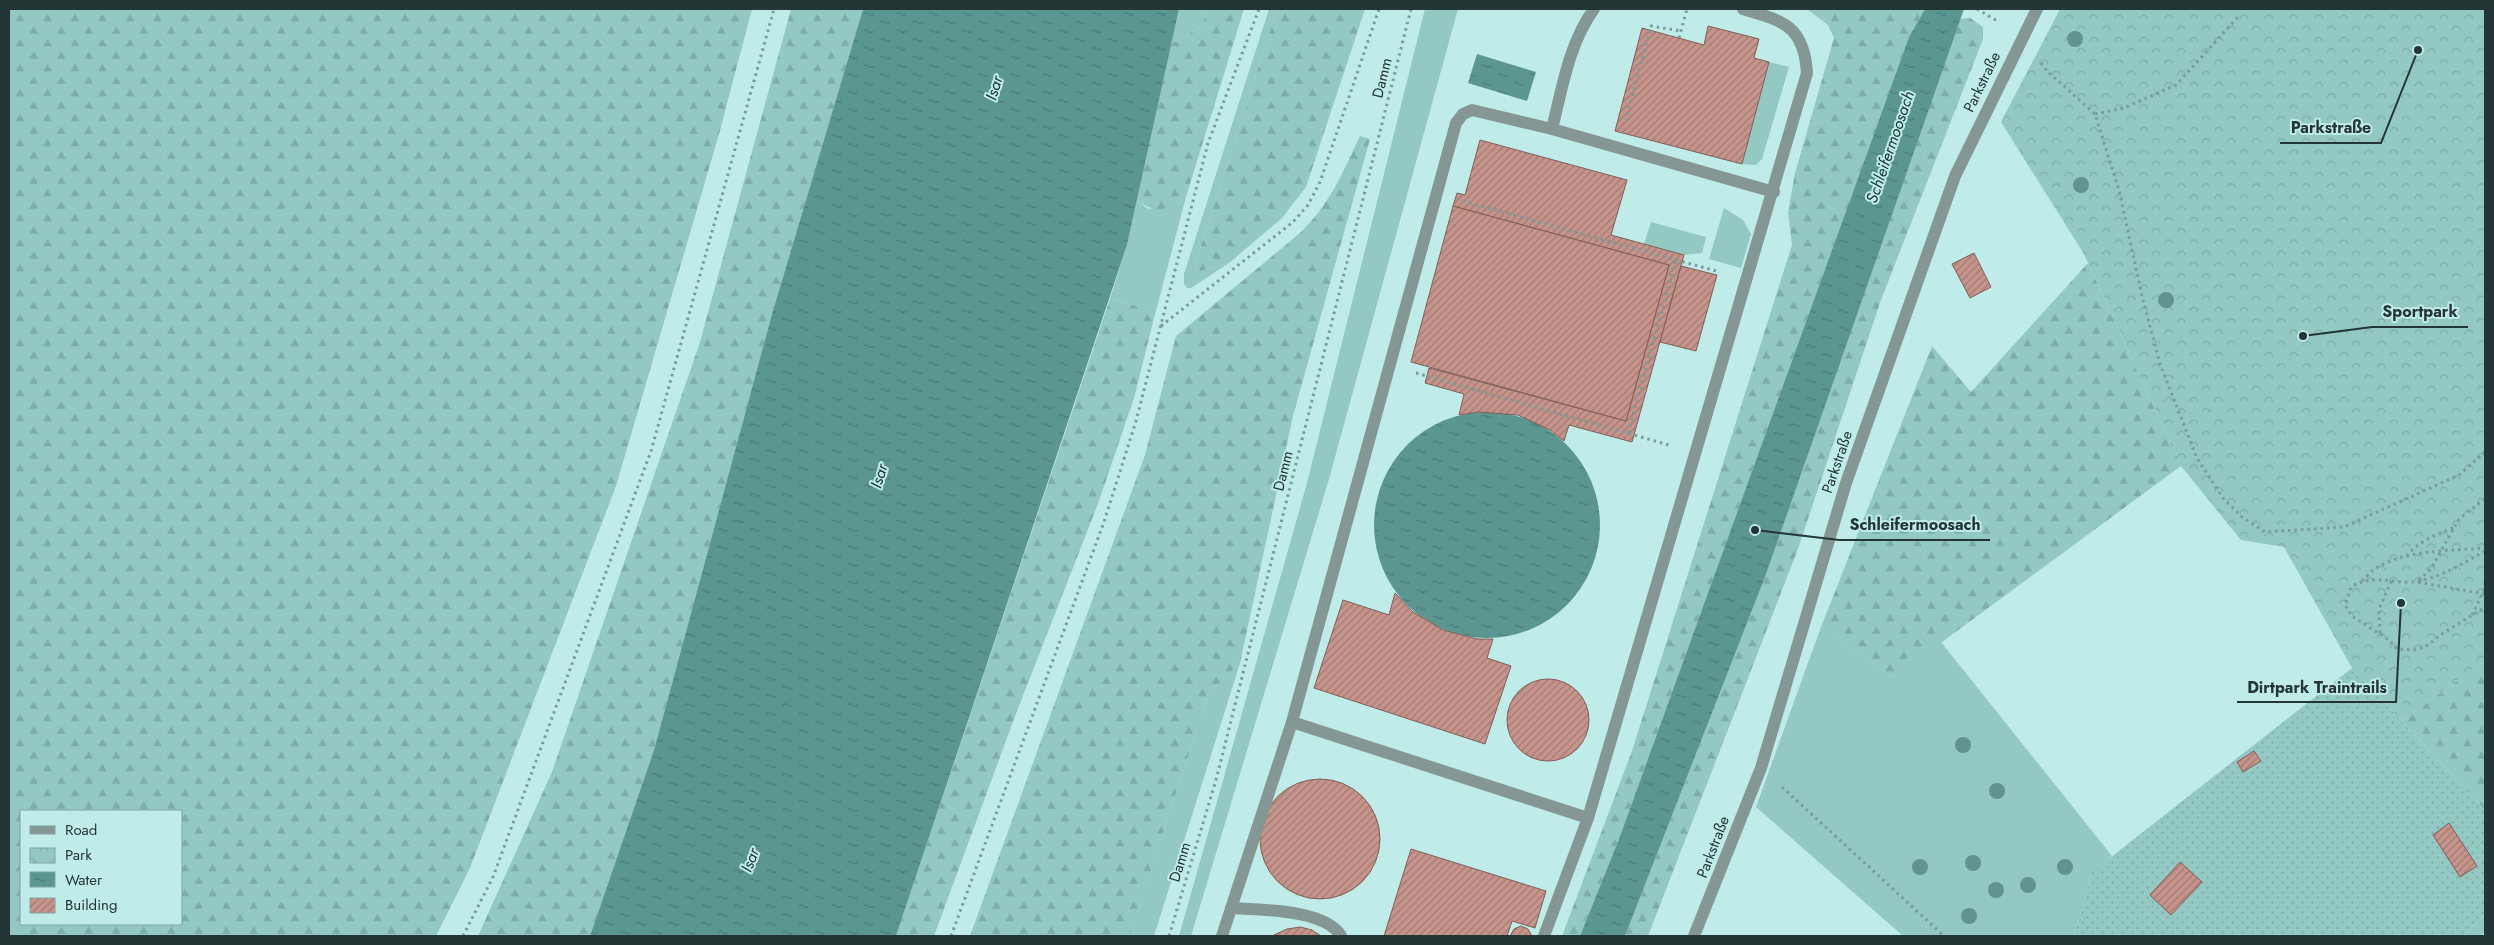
<svg xmlns="http://www.w3.org/2000/svg" width="2494" height="945" viewBox="0 0 2494 945" font-family="Jost,sans-serif">
	<style>
		.grass { fill: #93c8c3 }
		.forest { fill: url(#forest-firs); fill-rule: evenodd }
		.park { fill: url(#park-crowns) }
		.garden { fill: url(#garden-dots) }
		.water { fill: url(#water-ripples) }
		.building { fill: url(#building-hatch); stroke: #805e57 }
		.lines { fill: none; stroke-linecap: round; stroke-linejoin: round }
		.path { stroke: #7a9b98; stroke-width: 3; stroke-dasharray: 2.5 4; stroke-linecap: butt }
		.minor { stroke: #849795; stroke-width: 12 }
		.tree { fill: #629390 }
		.labels { text-anchor: middle; dominant-baseline: central; stroke-width: 4; stroke-linejoin: round; paint-order: stroke }
		.street-label { font-size: 15px; fill: #233534; stroke: #bfece8 }
		.water-label { font-size: 16px; font-style: italic; fill: #153431; stroke: #bfece8 }
		.leader { fill: none; stroke: #233534; stroke-width: 2 }
		.callout-dot { fill: #233534; stroke: #bfece8; stroke-width: 2 }
		.callout-label { font-size: 16px; text-anchor: middle; font-weight: bold; fill: #233534; stroke: #bfece8; stroke-width: 4; stroke-linejoin: round; paint-order: stroke }
	</style>
	<defs>
		<pattern id="forest-firs" width="22" height="20" patternUnits="userSpaceOnUse" patternTransform="scale(1.25)"><rect width="22" height="20" fill="#93c8c3"/><path d="M5 1l3.5 6h-7zM16 11l3.5 6h-7z" fill="#7eaca8"/></pattern>
		<pattern id="park-crowns" width="20" height="18" patternUnits="userSpaceOnUse" patternTransform="scale(1.25)"><rect width="20" height="18" fill="#93c8c3"/><path d="M2 6a3 3 0 1 1 6 0M12 15a3 3 0 1 1 6 0" fill="none" stroke="#7eaca8"/></pattern>
		<pattern id="garden-dots" width="8" height="8" patternUnits="userSpaceOnUse" patternTransform="scale(1.25)"><rect width="8" height="8" fill="#93c8c3"/><path d="M2 2h.1M6 6h.1" fill="none" stroke="#7eaca8" stroke-width="1.8" stroke-linecap="round"/></pattern>
		<pattern id="water-ripples" width="26" height="14" patternUnits="userSpaceOnUse" patternTransform="scale(1.25)"><rect width="26" height="14" fill="#5b9691"/><path d="M2 4q2-2 4 0t4 0M15 11q2-2 4 0t4 0" fill="none" stroke="#4b7b77"/></pattern>
		<pattern id="building-hatch" width="6" height="6" patternUnits="userSpaceOnUse" patternTransform="scale(1.25)"><rect width="6" height="6" fill="#c6948a"/><path d="M-1 1l2-2M0 6l6-6M5 7l2-2" fill="none" stroke="#a07a72"/></pattern>
	</defs>
	<rect width="100%" height="100%" fill="#bfece8"/>
	<!-- grass -->
	<g class="grass">
		<polygon points="1179,9 1207,9 1202,26 1171,44"/>
		<polygon points="1269,9 1290,9 1275,16 1195,264 1200,271 1229,263 1191,288 1187,288 1184,284 1184,274"/>
		<polygon points="1425,9 1458,9 1329,479 1191,936 1179,936 1307,483"/>
		<polygon points="1769,62 1789,67 1762,159 1756,165 1742,164"/>
		<polygon points="1186,197 1154,318 1145,308 1110,299 1127,245 1137,200 1148,209 1178,204"/>
		<polygon points="1724,208 1743,220 1751,234 1741,268 1709,259"/>
		<polygon points="1651,222 1706,237 1702,253 1684,255 1644,244"/>
		<polygon points="1821,627 1893,678 1941,642 2112,856 2092,872 2074,936 1903,936 1756,807"/>
		<polygon points="1240,663 1154,936 1130,936 1208,694"/>
		<polygon points="2485,914 2485,932 2481,936 2463,936"/>
	</g>
	<!-- forest -->
	<g class="forest">
		<path d="M9 9H752L719 134 616 486 470 868 436 936H9ZM181 811V924H21V811Z"/>
		<polygon points="791,9 863,9 772,314 654,750 590,936 478,936 552,772 700,342"/>
		<path d="M1207 9H1244L1186 197C1170 213 1155 214 1137 200L1171 44 1202 26Z"/>
		<polygon points="1290,9 1365,9 1306,187 1282,218 1229,263 1200,271 1195,264 1275,16"/>
		<polygon points="1807,9 1925,9 1909,37 1619,839 1580,936 1562,936 1632,751 1792,245 1788,212 1795,173 1834,38 1828,25"/>
		<polygon points="1970,18 1983,27 1983,39 1881,300 1798,549 1648,936 1625,936 1765,577 1953,35 1960,19"/>
		<path d="M1360 136 1370 139 1293 416 1240 663 1208 694 1130 936H970L1145 455 1176 336 1300 233C1330 204 1342 174 1360 136Z"/>
		<polygon points="2088,263 2181,466 1893,678 1821,627 1932,346 1971,392"/>
		<polygon points="1110,299 1145,308 1154,318 1134,398 1099,501 1014,719 934,936 896,936"/>
		<polygon points="2485,660 2485,810 2402,721"/>
	</g>
	<!-- park -->
	<polygon class="park" points="2060,9 2485,9 2485,660 2402,721 2352,668 2284,547 2241,540 2181,466 2084,254 2001,122"/>
	<!-- garden -->
	<polygon class="garden" points="2352,668 2485,810 2485,914 2463,936 2074,936 2092,872"/>
	<!-- water -->
	<g class="water">
		<polygon points="863,9 1179,9 1127,245 896,936 590,936 654,750 772,314"/>
		<polygon points="1925,9 1964,9 1765,577 1625,936 1580,936 1619,839 1909,37"/>
		<polygon points="1477,54 1536,72 1527,101 1468,83"/>
		<circle cx="1487" cy="525" r="113"/>
	</g>
	<!-- building -->
	<g class="building">
		<polygon points="1708,26 1759,39 1754,58 1769,62 1742,164 1615,131 1642,28 1704,45"/>
		<polygon points="1480,140 1627,180 1611,235 1684,255 1632,442 1569,425 1564,441 1550,430 1518,415 1479,412 1459,415 1464,394 1425,383 1429,368 1626,421 1669,265 1453,206 1457,193 1465,195"/>
		<polygon points="1453,206 1669,265 1626,421 1411,362"/>
		<polygon points="1974,253 1991,287 1970,298 1952,264"/>
		<polygon points="1681,266 1717,275 1696,351 1660,342"/>
		<polygon points="1395,593 1413,612 1443,630 1477,639 1493,639 1487,658 1511,666 1485,744 1314,688 1343,600 1389,615"/>
		<circle cx="1548" cy="720" r="41"/>
		<polygon points="2254,751 2261,761 2243,772 2237,762"/>
		<circle cx="1320" cy="839" r="60"/>
		<polygon points="2449,823 2477,866 2460,877 2433,835"/>
		<polygon points="1411,849 1546,891 1535,928 1512,921 1507,936 1384,936"/>
		<polygon points="2180,862 2202,882 2171,915 2150,895"/>
		<polygon points="1521,926 1528,929 1532,936 1510,936 1514,929"/>
		<polygon points="1300,927 1312,930 1321,936 1272,936 1287,929"/>
	</g>
	<g class="lines">
		<!-- path -->
		<g class="path">
			<polyline points="1977,9 1999,22"/>
			<polyline points="1679,38 1687,9"/>
			<polyline points="2041,63 2047,71 2095,114 2119,190 2142,296 2160,364 2197,458 2223,498 2242,517 2265,532 2344,527 2459,475 2485,452"/>
			<polyline points="2095,114 2124,108 2176,85 2238,17"/>
			<polyline points="1626,121 1651,26 1681,31"/>
			<polyline points="1463,201 1720,272"/>
			<polyline points="1161,326 1293,222 1308,205 1320,182 1379,9"/>
			<polyline points="1416,373 1669,445"/>
			<polyline points="1628,433 1676,260"/>
			<polyline points="2485,499 2459,519 2431,569 2417,582 2485,594"/>
			<path d="M2485 551C2464 563 2443 576 2419 581 2395 586 2376 572 2351 587L2345 605 2352 616 2389 640 2397 649 2414 650 2425 647 2442 634 2485 607"/>
			<path d="M2407 556C2413 545 2441 531 2454 528"/>
			<path d="M2362 581C2366 577 2371 571 2376 568 2408 549 2450 551 2485 548"/>
			<polyline points="2472,615 2484,590 2485,582"/>
			<polyline points="2380,633 2379,609 2392,580"/>
			<polyline points="1782,787 1944,936"/>
			<polyline points="463,936 493,877 651,451 774,9"/>
			<polyline points="951,936 1104,522 1136,421 1208,143 1259,9"/>
			<polyline points="1169,936 1216,780 1411,9"/>
		</g>
		<!-- minor -->
		<g class="minor">
			<path d="M1552 129C1562 89 1569 43 1594 9"/>
			<polyline points="1292,722 1588,818"/>
			<path d="M1231 908C1260 910 1325 909 1341 936"/>
			<polyline points="1222,936 1292,722 1456,123 1463,114 1472,110 1552,129 1774,192"/>
			<path d="M1544 936 1588 818 1807 73C1804 26 1784 21 1743 9"/>
			<polyline points="1694,936 1761,768 1846,483 1955,176 2037,9"/>
		</g>
	</g>
	<!-- trees -->
	<g class="tree">
		<circle cx="2075" cy="39" r="8"/>
		<circle cx="2081" cy="185" r="8"/>
		<circle cx="2166" cy="300" r="8"/>
		<circle cx="1963" cy="745" r="8"/>
		<circle cx="1997" cy="791" r="8"/>
		<circle cx="1973" cy="863" r="8"/>
		<circle cx="1920" cy="867" r="8"/>
		<circle cx="2065" cy="867" r="8"/>
		<circle cx="2028" cy="885" r="8"/>
		<circle cx="1996" cy="890" r="8"/>
		<circle cx="1969" cy="916" r="8"/>
	</g>
	<g class="labels">
		<!-- street labels -->
		<g class="street-label">
			<text transform="translate(1382 78) rotate(-76)">Damm</text>
			<text transform="translate(1982 82) rotate(-64)">Parkstraße</text>
			<text transform="translate(1837 462) rotate(-71)">Parkstraße</text>
			<text transform="translate(1283 471) rotate(-76)">Damm</text>
			<text transform="translate(1713 847) rotate(-69)">Parkstraße</text>
			<text transform="translate(1180 862) rotate(-73)">Damm</text>
		</g>
		<!-- water labels -->
		<g class="water-label">
			<text transform="translate(994 88) rotate(-73)">Isar</text>
			<text transform="translate(1890 147) rotate(-71)">Schleifermoosach</text>
			<text transform="translate(879 476) rotate(-73)">Isar</text>
			<text transform="translate(750 860) rotate(-69)">Isar</text>
		</g>
	</g>
	<!-- callouts -->
	<path class="leader" d="M2418 50L2381 143H2280M2303 336L2372 327H2468M1755 530L1839 540H1990M2401 603L2396 702H2237"/>
	<g class="callout-dot">
		<circle cx="2418" cy="50" r="5"/>
		<circle cx="2303" cy="336" r="5"/>
		<circle cx="1755" cy="530" r="5"/>
		<circle cx="2401" cy="603" r="5"/>
	</g>
	<g class="callout-label">
		<text x="2331" y="133">Parkstraße</text>
		<text x="2420" y="317">Sportpark</text>
		<text x="1915" y="530">Schleifermoosach</text>
		<text x="2317" y="693">Dirtpark Traintrails</text>
	</g>
	<!-- border -->
	<rect width="2494" height="945" fill="none" stroke="#233534" stroke-width="20"/>
	<!-- legend -->
	<rect x="20" y="810" width="162" height="115" fill="#bfece8" stroke="#81a3a0"/>
	<rect x="30" y="826" width="25" height="8" fill="#849795" stroke="#81a3a0"/>
	<text x="65" y="835" font-size="15" fill="#233534">Road</text>
	<rect x="30" y="848" width="25" height="15" fill="url(#park-crowns)" stroke="#81a3a0"/>
	<text x="65" y="860" font-size="15" fill="#233534">Park</text>
	<rect x="30" y="872" width="25" height="15" fill="url(#water-ripples)" stroke="#81a3a0"/>
	<text x="65" y="885" font-size="15" fill="#233534">Water</text>
	<rect x="30" y="898" width="25" height="15" fill="url(#building-hatch)" stroke="#81a3a0"/>
	<text x="65" y="910" font-size="15" fill="#233534">Building</text>
</svg>
